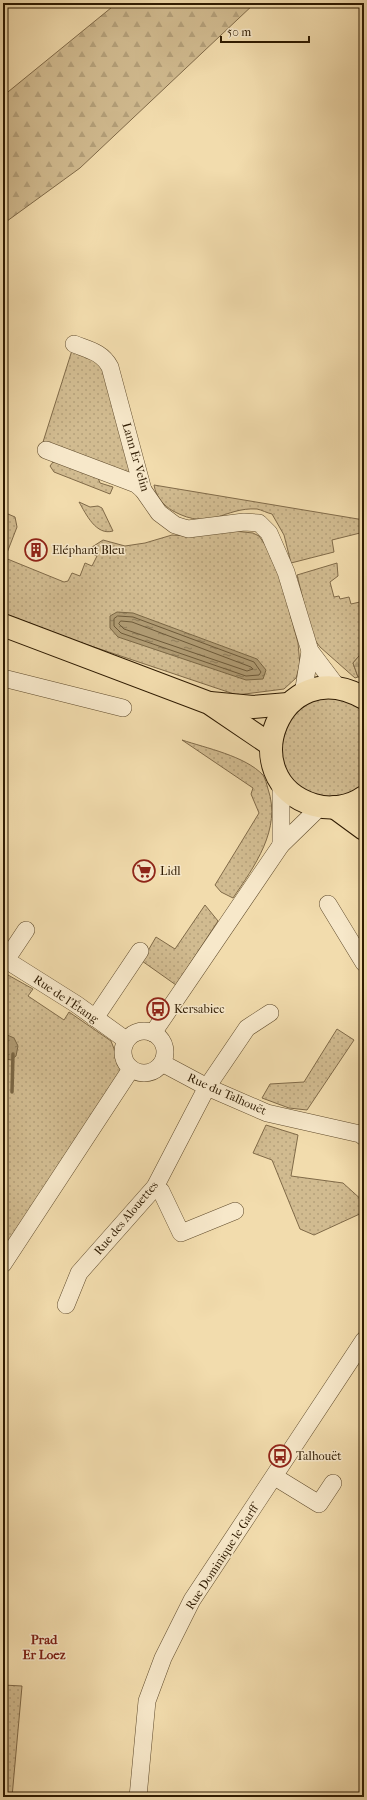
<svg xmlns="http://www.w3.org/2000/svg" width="367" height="1800" viewBox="0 0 367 1800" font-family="'IM FELL French Canon',serif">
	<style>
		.grass { fill: url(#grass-dots); stroke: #806a48 }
		.forest { fill: url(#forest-firs); stroke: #806a48 }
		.water { fill: url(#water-ripples); stroke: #7b6744 }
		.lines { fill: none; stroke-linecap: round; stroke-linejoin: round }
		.shore { stroke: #6e5a39; stroke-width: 1 }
		.stream { stroke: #7b6744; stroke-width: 3.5 }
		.minor-casing { stroke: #5f4a2b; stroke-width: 18 }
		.major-casing { stroke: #2e1a00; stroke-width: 24 }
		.minor { stroke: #f7e8ca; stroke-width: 17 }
		.major { stroke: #f2dcad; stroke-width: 22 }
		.labels { text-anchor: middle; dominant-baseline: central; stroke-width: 3; stroke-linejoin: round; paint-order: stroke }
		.street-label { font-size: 12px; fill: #2e1a00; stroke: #f7e8ca }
		.poi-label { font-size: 12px; fill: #2e1a00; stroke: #f7e8ca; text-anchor: start }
		.neighbourhood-label { font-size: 13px; font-weight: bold; fill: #7a1f14; stroke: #f7e8ca }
	</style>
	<defs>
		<pattern id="grass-dots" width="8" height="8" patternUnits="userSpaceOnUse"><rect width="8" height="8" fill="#d1bb90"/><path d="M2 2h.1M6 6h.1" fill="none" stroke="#b4a07a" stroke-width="1.8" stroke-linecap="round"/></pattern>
		<pattern id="forest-firs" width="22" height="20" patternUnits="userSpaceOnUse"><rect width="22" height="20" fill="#d1bb90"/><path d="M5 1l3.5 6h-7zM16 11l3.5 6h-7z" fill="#b4a07a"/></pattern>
		<pattern id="water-ripples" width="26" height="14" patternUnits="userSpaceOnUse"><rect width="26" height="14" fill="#af9a72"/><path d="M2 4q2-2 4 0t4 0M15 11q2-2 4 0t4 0" fill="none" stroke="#8f7d5b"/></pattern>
	</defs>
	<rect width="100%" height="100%" fill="#f2dcad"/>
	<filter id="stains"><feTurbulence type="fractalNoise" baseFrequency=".005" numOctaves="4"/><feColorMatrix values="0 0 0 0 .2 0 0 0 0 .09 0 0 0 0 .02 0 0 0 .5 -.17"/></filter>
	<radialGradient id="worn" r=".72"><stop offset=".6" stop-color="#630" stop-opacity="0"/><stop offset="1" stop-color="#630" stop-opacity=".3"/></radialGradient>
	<!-- grass -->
	<g class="grass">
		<polygon points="74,344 100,361 133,467 129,474 43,442"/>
		<polygon points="53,462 56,462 97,475 100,483 113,487 110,494 54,472 50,466"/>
		<path d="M154 485 364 520V532L332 540 334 552 291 563 284 535 272 514C267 513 262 510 257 509 223 507 212 532 173 511 163 505 156 497 154 485Z"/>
		<path d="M79 502 90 507 98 506 102 508 113 531C96 536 86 514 79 502Z"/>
		<polygon points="8,514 15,517 17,527 5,558 64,582 68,581 72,573 80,576 85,563 92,566 97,556 90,553 89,549 103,540 125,546 145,543 172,535 188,536 234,531 253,533 259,536 266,546 279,573 298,643 300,665 296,678 284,689 237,695 79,642 3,613 3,517"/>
		<polygon points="337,563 338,576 330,582 334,597 339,596 340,599 349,597 351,604 364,601 364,650 353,663 358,677 355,678 320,647 312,636 297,575"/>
		<polygon points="334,697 357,705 364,711 364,787 354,794 329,800 303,792 286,774 279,750 291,716 310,701"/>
		<path d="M182 740C206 748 245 756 263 775 265 778 267 785 268 789 282 829 254 867 233 898L221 892 215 885 259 813 251 794 253 788Z"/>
		<polygon points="205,905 218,921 176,985 142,961 156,937 175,949"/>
		<polygon points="8,975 33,989 28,996 64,1020 69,1012 111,1041 122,1069 3,1253 3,983"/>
		<polygon points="337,1029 354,1040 307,1110 289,1108 262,1098 270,1084 304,1082"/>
		<polygon points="266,1125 298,1135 291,1176 343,1183 364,1202 364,1212 314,1235 300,1229 272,1160 253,1153"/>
		<polygon points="3,1685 22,1686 12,1797 3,1797"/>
	</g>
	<!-- forest -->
	<g class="forest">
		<polygon points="117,3 255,3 80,168 3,224 3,96"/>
		<polygon points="364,650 364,677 358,677 353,663"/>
	</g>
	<!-- water -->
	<g class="water">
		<polygon points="117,612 133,613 257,659 266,670 263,679 246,680 118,637 110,628 110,616"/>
		<polygon points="3,1029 5,1034 14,1038 18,1046 16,1056 11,1060 3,1058"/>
	</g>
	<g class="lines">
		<!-- shore -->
		<g class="shore">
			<polygon points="118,616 133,617 254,662 261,672 259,675 246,676 121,633 114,626 114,619"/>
			<polygon points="121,621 132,622 251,667 253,669 247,671 124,629 119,624"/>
		</g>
		<!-- stream -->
		<polyline class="stream" points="12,1092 13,1054"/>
		<!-- minor casing -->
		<g class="minor-casing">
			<g id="minor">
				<path d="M74 344C89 350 102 352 110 367L143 490 159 513 175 525 188 529 244 522 259 523 269 533 286 572 310 651 338 688"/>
				<polyline points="46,450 136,484 143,490"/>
				<polyline points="3,678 123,708"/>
				<polyline points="303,694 310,651"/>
				<polyline points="281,845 281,782"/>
				<polyline points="328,904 364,963"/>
				<polyline points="3,958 76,1004 126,1040"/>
				<polyline points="6,960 26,930"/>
				<polyline points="95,1018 140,951"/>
				<circle cx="144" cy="1052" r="21"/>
				<polyline points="153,1033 281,845 320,807"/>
				<polyline points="162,1063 207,1087 267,1113 360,1134 364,1137"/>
				<polyline points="155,1187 161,1191 181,1233 235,1211"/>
				<polyline points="3,1264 131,1069"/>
				<polyline points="66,1305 79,1273 155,1187 207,1087 247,1028 270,1013"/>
				<polyline points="275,1477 319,1504 333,1483"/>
				<polyline points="138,1797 147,1701 163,1658 192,1600 364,1340"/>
			</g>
		</g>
		<!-- major casing -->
		<g class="major-casing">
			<g id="major">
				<polyline points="3,625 209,703 271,745"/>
				<path d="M364 698C280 650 231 780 314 805 331 810 350 807 364 797"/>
				<polyline points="210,703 253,707 288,704"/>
				<polyline points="334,807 364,829"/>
			</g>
		</g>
		<!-- minor -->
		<use href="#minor" class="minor"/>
		<!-- major -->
		<use href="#major" class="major"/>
	</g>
	<!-- icons -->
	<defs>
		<g id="building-ring" transform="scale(1.15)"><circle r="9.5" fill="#f7e8ca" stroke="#8f2418" stroke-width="1.5"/><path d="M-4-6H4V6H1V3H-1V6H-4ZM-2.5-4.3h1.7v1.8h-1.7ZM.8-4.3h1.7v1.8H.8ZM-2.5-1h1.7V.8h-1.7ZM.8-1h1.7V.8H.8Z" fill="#8f2418"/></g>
		<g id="supermarket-ring" transform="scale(1.15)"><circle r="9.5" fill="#f7e8ca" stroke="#8f2418" stroke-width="1.5"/><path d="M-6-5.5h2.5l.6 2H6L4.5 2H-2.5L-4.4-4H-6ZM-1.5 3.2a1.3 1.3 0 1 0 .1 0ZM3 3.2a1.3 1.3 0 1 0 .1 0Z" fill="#8f2418"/></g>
		<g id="bus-ring" transform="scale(1.15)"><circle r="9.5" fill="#f7e8ca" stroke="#8f2418" stroke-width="1.5"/><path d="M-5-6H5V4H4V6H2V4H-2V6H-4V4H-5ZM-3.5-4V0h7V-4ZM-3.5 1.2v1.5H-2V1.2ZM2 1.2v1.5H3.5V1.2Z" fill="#8f2418"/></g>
	</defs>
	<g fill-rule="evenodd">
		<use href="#building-ring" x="36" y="550"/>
		<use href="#supermarket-ring" x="144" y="871"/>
		<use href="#bus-ring" x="158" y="1009"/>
		<use href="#bus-ring" x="280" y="1456"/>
	</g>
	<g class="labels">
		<!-- street labels -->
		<g class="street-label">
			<text transform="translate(136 457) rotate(74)">Lann Er Velin</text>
			<text transform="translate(66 999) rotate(34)">Rue de l'Étang</text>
			<text transform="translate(227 1094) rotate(24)">Rue du Talhouët</text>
			<text transform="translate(126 1218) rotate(-50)">Rue des Alouettes</text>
			<text transform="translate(222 1557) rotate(-57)">Rue Dominique le Garff</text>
		</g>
		<!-- poi labels -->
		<g class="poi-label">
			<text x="52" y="550">Eléphant Bleu</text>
			<text x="160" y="871">Lidl</text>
			<text x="174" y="1009">Kersabiec</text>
			<text x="296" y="1456">Talhouët</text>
		</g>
		<!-- neighbourhood labels -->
		<g class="neighbourhood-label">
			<text x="44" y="1639">Prad<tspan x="44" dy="15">Er Loez</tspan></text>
		</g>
	</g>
	<!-- margin -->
	<rect width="367" height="1800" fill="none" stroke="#f2dcad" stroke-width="16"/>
	<rect x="4" y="4" width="359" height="1792" fill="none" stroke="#2e1a00" stroke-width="2"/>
	<rect x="8" y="8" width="351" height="1784" fill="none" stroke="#2e1a00"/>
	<!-- scale -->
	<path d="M221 36v6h88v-6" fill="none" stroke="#2e1a00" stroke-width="2"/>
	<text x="227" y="36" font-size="12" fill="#2e1a00" stroke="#f7e8ca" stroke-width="3" paint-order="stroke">50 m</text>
	<rect width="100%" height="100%" filter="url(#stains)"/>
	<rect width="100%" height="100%" fill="url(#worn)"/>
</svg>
